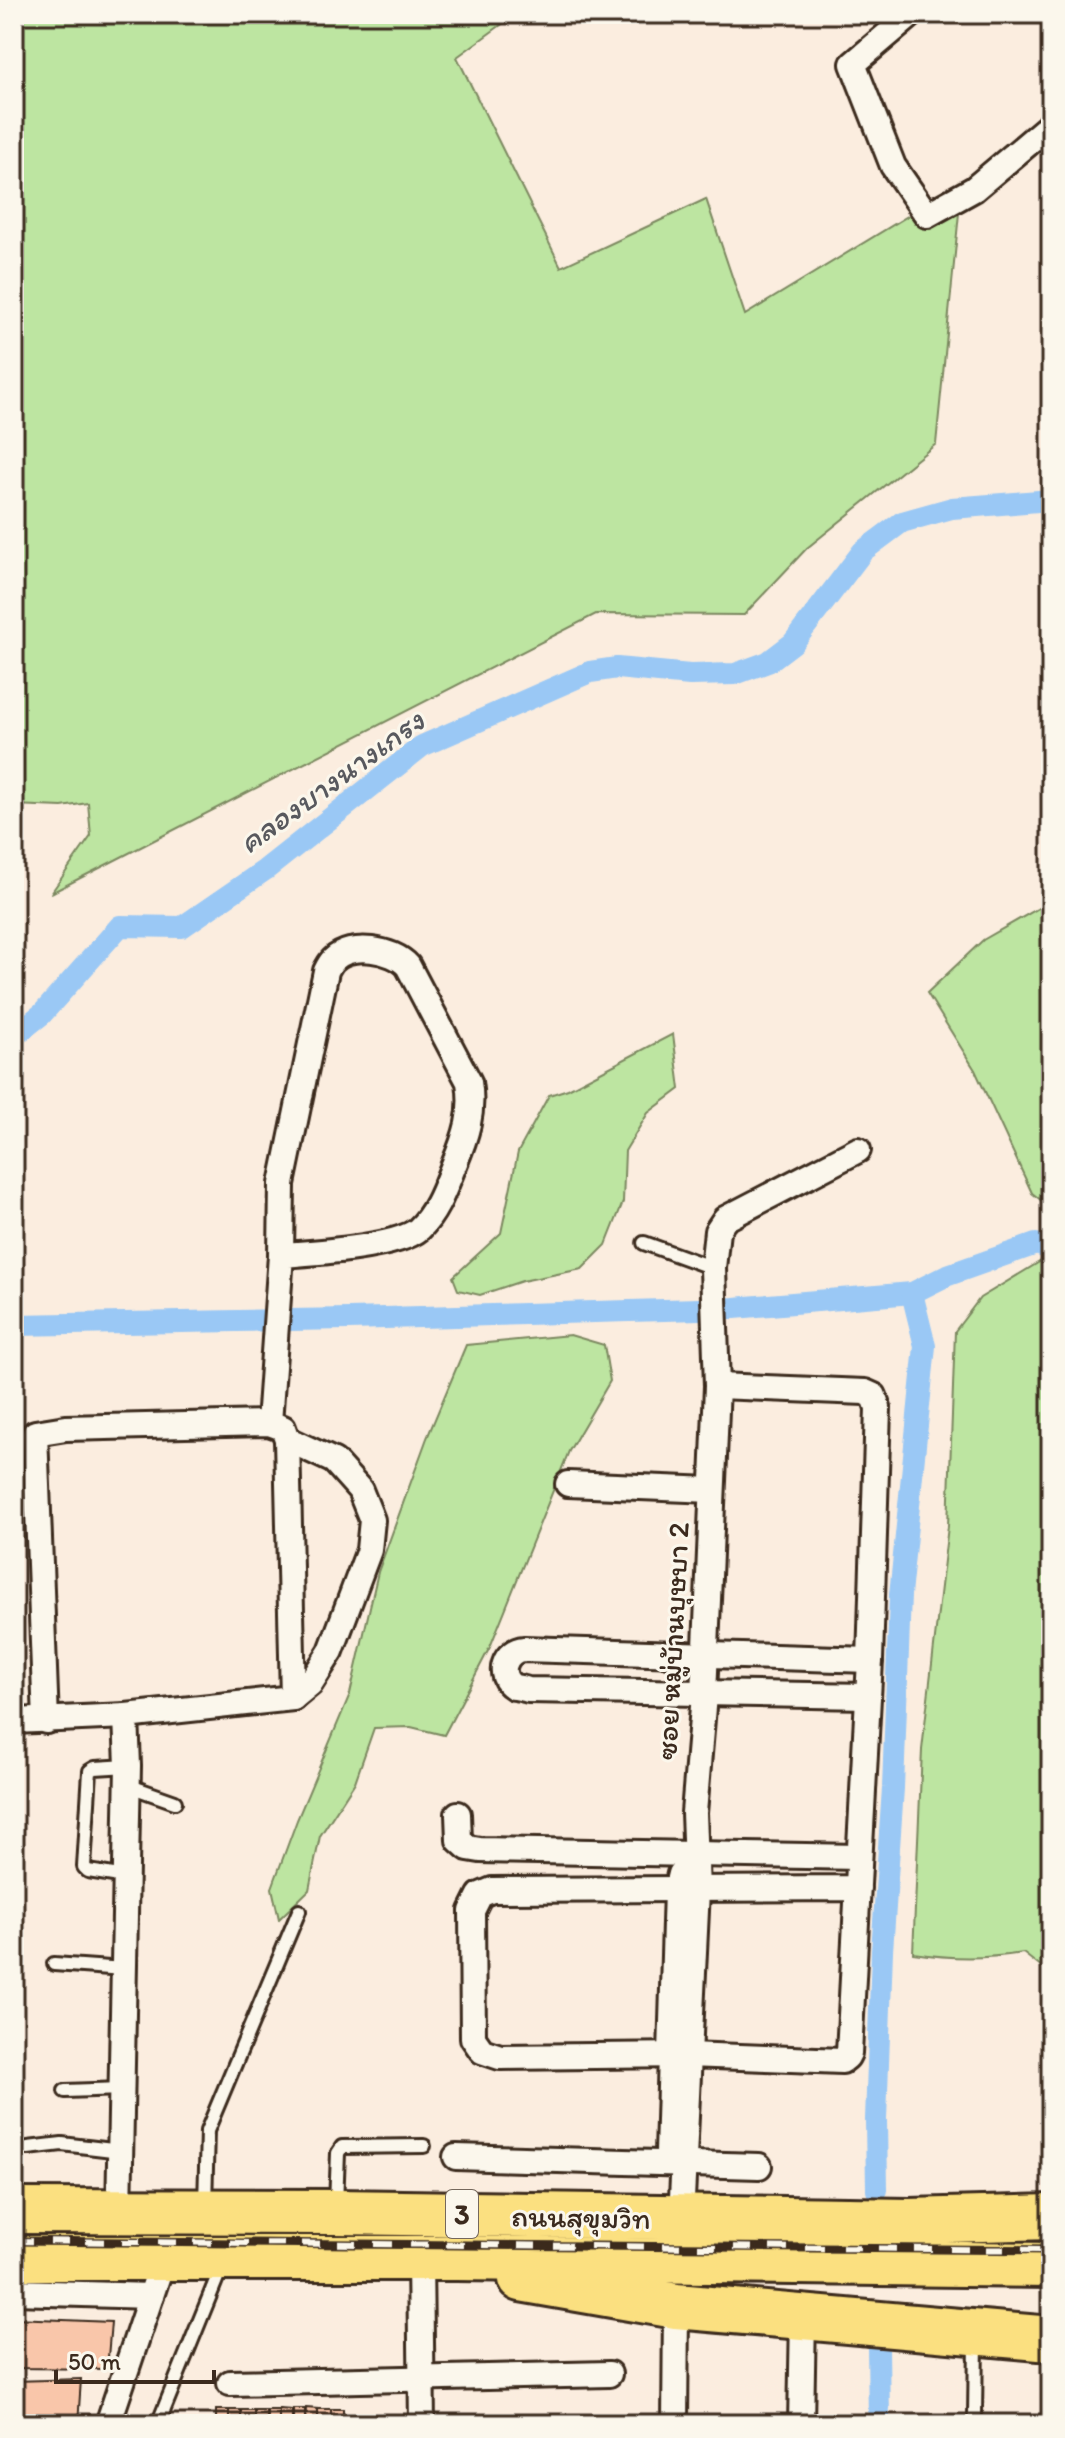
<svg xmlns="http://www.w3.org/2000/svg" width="1065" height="2438" viewBox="0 0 1065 2438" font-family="Itim,'Playpen Sans Thai',sans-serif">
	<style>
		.green { fill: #bde5a1; stroke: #7c8860; stroke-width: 2 }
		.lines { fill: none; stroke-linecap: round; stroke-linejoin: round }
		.canal { stroke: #9ac8f5; stroke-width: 22 }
		.building { fill: #f9c6aa; stroke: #3b2a1e; stroke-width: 2 }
		.lane-casing { stroke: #3b2a1e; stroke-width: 18 }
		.street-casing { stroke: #3b2a1e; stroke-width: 30 }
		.highway-casing { stroke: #3b2a1e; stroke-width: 50 }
		.lane { stroke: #fbf7ec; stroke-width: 12 }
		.street { stroke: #fbf7ec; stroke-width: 24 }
		.highway { stroke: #fbe080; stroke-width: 44 }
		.rail-casing { stroke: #3b2a1e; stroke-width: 9 }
		.rail { stroke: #fbf7ec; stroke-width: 6; stroke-dasharray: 18; stroke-linecap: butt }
		.labels { text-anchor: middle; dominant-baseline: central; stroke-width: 6; stroke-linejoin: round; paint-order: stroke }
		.shield { fill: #fbf7ec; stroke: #75685c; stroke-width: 2 }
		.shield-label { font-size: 28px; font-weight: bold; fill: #3b2a1e }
		.street-label { font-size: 30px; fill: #3b2a1e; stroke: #fbf7ec }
		.water-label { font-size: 32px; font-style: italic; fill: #58595e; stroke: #fbf7ec }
	</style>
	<rect width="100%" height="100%" fill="#fbeddf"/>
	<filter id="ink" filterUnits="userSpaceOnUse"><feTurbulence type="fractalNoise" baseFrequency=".0125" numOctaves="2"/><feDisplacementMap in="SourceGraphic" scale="16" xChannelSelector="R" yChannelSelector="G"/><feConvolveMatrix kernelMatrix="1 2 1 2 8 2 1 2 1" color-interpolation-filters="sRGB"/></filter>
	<g filter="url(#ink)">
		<!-- green -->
		<g class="green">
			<polygon points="14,14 516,14 457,57 561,267 706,199 745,315 962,183 936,444 807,548 744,615 596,614 51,893 91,836 88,803 62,807 14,805"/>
			<polygon points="1051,901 1051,1208 1032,1193 975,1070 927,993 983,940"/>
			<polygon points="673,1034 680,1089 648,1113 625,1151 623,1202 606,1245 582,1269 522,1281 480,1295 458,1290 453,1277 501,1233 518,1152 549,1095 568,1089"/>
			<path d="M1051 1255V1975L1023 1953C983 1959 953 1959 913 1953L922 1750 948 1526 955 1331 980 1298Z"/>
			<polygon points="570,1335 604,1345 610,1381 569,1451 490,1647 444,1735 411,1727 374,1728 355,1782 320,1836 309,1890 279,1919 272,1888 297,1820 350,1694 378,1572 427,1438 466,1345"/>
		</g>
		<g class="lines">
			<!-- canal -->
			<g class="canal">
				<polyline points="14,1036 42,1014 120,926 182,927 265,870 422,746 590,672 617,668 690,675 735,674 768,662 793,643 863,551 902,522 952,508 1051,500"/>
				<polyline points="14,1325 349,1319 734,1308 912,1293 948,1275 1036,1244 1051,1249"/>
				<polyline points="877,2190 876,2120 882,1951 893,1788 900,1595 925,1346 912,1293"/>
				<polyline points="878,2344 879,2424"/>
			</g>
		</g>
		<!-- building -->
		<g class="building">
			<polygon points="14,2318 111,2322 107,2369 14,2368"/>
			<polygon points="81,2379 78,2424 14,2424 14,2381"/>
			<polygon points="306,2408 318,2409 318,2424 305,2424"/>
			<polygon points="279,2409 292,2410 292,2424 279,2424"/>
			<rect x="293" y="2409" width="12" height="15"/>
			<rect x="318" y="2409" width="13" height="15"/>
			<rect x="331" y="2409" width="12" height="15"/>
			<rect x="216" y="2410" width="13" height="14"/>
			<rect x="229" y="2410" width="12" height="14"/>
			<rect x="241" y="2410" width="13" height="14"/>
			<rect x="254" y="2410" width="12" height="14"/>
			<rect x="267" y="2410" width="12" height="14"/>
		</g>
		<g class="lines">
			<!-- lane casing -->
			<g class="lane-casing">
				<g id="lane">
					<polyline points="644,1243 713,1268"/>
					<polyline points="127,1785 175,1802"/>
					<polyline points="126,1877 88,1871 84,1867 90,1771 95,1768 128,1766"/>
					<polyline points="54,1964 124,1969"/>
					<polyline points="65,2091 122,2089"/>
					<polyline points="28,2148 62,2144 121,2151"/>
					<polyline points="336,2204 338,2153 342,2147 424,2146"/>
					<polyline points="205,2205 207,2131 299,1911"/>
					<polyline points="975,2415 976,2339"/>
					<polyline points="158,2424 221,2268"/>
				</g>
			</g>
			<!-- street casing -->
			<g class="street-casing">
				<g id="street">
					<polyline points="912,14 853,64 893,166 927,215 974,189 1051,124"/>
					<polyline points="717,1386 865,1392 874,1396 878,1408 870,1660 849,2053 847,2057 842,2061 688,2055 500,2057 482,2051 473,2038 472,1911 480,1895 492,1890 858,1888"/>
					<path d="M269 1423 281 1255C311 1253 397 1248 419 1229 437 1212 445 1187 454 1165 466 1136 474 1113 469 1082L408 966C393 949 351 942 333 960 330 963 328 967 326 971L282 1184 281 1255"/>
					<polyline points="287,1439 334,1461 360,1490 372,1520 369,1550 331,1651 310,1684 293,1698"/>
					<polyline points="568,1484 712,1490"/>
					<path d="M868 1696 528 1690C527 1689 515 1687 514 1687 495 1676 505 1650 524 1649L870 1660"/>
					<polyline points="14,1721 126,1716"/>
					<polyline points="46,1721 35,1433 66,1428 269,1423 283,1428 287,1439 293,1698 126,1716 128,1766 119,2212"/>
					<polyline points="458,1814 459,1840 468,1848 480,1850 859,1857"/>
					<polyline points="668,2153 676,1890 680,1874"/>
					<polyline points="456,2157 759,2166"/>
					<polyline points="681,2219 697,1890 694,1813 704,1695 717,1386 713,1268 717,1231 725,1219 858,1150"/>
					<polyline points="420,2259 422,2424"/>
					<polyline points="14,2292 151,2296"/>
					<polyline points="230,2383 609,2374"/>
					<polyline points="108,2424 164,2257"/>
					<polyline points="675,2424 676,2306"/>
					<polyline points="801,2424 803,2316"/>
				</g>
			</g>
			<!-- highway casing -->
			<g class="highway-casing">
				<g id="highway">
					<polyline points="14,2211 336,2212 910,2221 1051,2217"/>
					<polyline points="14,2258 456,2258 1051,2265"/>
					<polyline points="521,2279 676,2306 1051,2339"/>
				</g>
			</g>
			<!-- lane -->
			<use href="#lane" class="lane"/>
			<!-- street -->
			<use href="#street" class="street"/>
			<!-- highway -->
			<use href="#highway" class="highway"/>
			<!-- rail casing -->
			<g class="rail-casing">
				<polyline id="rail" points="14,2241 1051,2250"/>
			</g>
			<!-- rail -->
			<use href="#rail" class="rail"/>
		</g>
	</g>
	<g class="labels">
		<!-- shield labels -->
		<rect class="shield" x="446" y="2190" width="32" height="48" rx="6"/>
		<g class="shield-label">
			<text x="462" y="2214">3</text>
		</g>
		<!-- street labels -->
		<g class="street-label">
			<text transform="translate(672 1641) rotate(-87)">ซอย หมู่บ้านบุษบา 2</text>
			<text transform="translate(581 2217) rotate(1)">ถนนสุขุมวิท</text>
		</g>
		<!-- water labels -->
		<g class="water-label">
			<text transform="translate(331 781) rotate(-36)">คลองบางนางเกรง</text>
		</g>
	</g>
	<!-- margin -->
	<rect width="1065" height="2438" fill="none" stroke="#fbf7ec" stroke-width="48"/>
	<rect x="24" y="24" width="1017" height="2390" fill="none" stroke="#3b2a1e" stroke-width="3" filter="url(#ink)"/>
	<!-- scale -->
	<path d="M56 2370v12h158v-12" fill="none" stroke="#3b2a1e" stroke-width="4"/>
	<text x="68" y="2370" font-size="24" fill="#3b2a1e" stroke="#fbf7ec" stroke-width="6" paint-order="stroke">50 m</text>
</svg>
